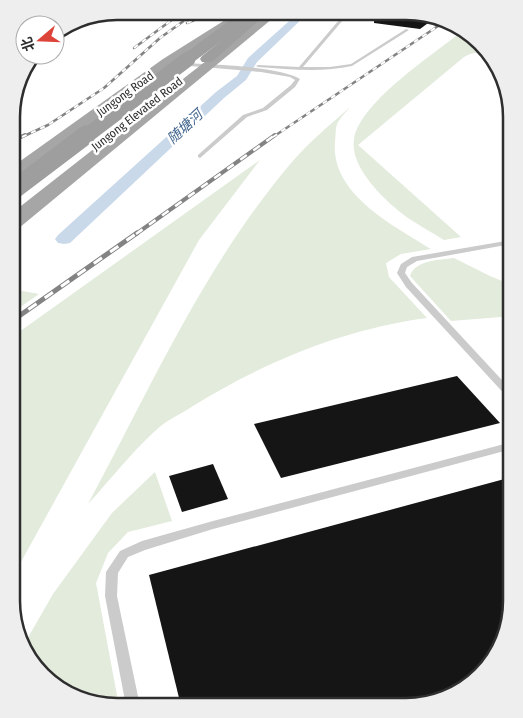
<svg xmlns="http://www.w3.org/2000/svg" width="523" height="718" viewBox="0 0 523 718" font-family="'Fira Sans Condensed','Noto Sans SC',sans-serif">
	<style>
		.green { fill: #e2ebdc }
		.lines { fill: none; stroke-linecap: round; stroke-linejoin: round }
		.canal { fill: #c9d9ea; fill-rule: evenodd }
		.building { fill: #151515 }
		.service { fill: #cbcbcb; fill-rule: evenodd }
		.primary { fill: #a6a6a6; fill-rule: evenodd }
		.trunk { fill: #9e9e9e; fill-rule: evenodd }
		.rail-far2-casing { stroke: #838383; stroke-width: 2.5 }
		.rail-far1-casing { stroke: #838383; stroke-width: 4 }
		.rail-casing { stroke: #838383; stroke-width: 5 }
		.rail-far2 { stroke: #fff; stroke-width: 2; stroke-dasharray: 5; stroke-linecap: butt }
		.rail-far1 { stroke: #fff; stroke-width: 2.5; stroke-dasharray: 8; stroke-linecap: butt }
		.rail { stroke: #fff; stroke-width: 3; stroke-dasharray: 10; stroke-linecap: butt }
		.trunk-bridge-far2 { stroke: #9e9e9e; stroke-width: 12 }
		.trunk-bridge-far1 { stroke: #9e9e9e; stroke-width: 15 }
		.trunk-bridge { stroke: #9e9e9e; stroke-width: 19 }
		.labels { text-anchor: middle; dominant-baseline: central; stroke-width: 5; stroke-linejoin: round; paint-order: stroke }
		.far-street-label { font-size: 12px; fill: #2e2e2e; stroke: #fff }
		.far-water-label { font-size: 14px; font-style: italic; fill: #40648c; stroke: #fff }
		.rim { fill: none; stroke: #2e2e2e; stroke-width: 2.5 }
	</style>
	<rect width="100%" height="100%" fill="#fff"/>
	<!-- green -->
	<g class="green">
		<path d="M464 30 470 33 485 51 470 54 464 57 358 145 461 237 444 240C433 233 420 226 408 218 387 203 349 168 354 139 360 102 434 54 464 30Z"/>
		<path d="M350 107C346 112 341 117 338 122 335 127 336 135 335 141 330 194 393 225 431 249L401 254 386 263 389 277 427 318C344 329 264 362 193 406 181 414 165 421 155 431 131 453 110 480 88 504 151 387 205 264 292 162 309 142 330 125 350 107Z"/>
		<polygon points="260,160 199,240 11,580 12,337"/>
		<path d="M454 258 490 276 512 285V316L451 321 410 276C415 260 439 260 454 258Z"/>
		<polygon points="12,289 39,294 12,313"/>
		<polygon points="155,472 172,521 128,532 108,553 96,583 119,706 103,706 53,685 22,648 53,594 112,513"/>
	</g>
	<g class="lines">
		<!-- canal -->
		<polygon class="canal" points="297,14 307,14 257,62 246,80 224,98 70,243 64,244 58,243 55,239 58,235 216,92 237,76 248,58"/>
	</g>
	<!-- building -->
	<g class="building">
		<polygon points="420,12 435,18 420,29 374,23 374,13"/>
		<polygon points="457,376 500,423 281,478 254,424"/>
		<polygon points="213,464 228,499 182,512 169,476"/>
		<polygon points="512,477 512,609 494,660 453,696 407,707 181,706 149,575"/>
	</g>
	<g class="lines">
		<!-- service -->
		<g class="service">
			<path d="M345 13H349L303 67H330L351 64 406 29 409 30 352 66C321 73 289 69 258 67L256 66 258 65 299 67Z"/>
			<path d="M180 63C207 64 279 66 300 79L295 87 267 110 247 117 200 158 198 157V155L243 115 263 108 291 85 295 80 290 77 261 72 178 65Z"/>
			<polygon points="512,240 512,244 417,261 407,267 405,273 412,283 512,391 512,400 509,399 406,287 397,273 401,264 412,257"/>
			<polygon points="512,442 512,449 213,529 145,550 128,557 118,573 117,596 140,706 126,706 105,596 106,572 120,551 142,541 213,521"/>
		</g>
		<!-- primary -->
		<g class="primary">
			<polygon points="266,14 278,14 19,228 12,230 12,213"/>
			<polygon points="233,15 246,15 173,65 19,180 12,182 12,167 163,59"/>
		</g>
		<!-- trunk -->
		<polygon class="trunk" points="266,14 212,62 202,62 200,59 202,56 254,15"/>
		<!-- rail-far2 casing -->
		<g class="rail-far2-casing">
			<g id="rail-far2">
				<polyline points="187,23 207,15"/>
				<polyline points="134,48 177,16"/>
				<polyline points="22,137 48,125 104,88 160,38 192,15"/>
				<polyline points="273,137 444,22"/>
			</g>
		</g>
		<!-- rail-far1 casing -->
		<g class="rail-far1-casing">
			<g id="rail-far1">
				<polyline points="12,141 25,135"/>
				<polyline points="136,234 275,135"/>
			</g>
		</g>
		<!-- rail casing -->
		<g class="rail-casing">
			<polyline id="rail" points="12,321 137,233"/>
		</g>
		<!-- rail-far2 -->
		<use href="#rail-far2" class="rail-far2"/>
		<!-- rail-far1 -->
		<use href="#rail-far1" class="rail-far1"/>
		<!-- rail -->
		<use href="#rail" class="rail"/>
		<!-- trunk-bridge-far2 -->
		<polyline class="trunk-bridge-far2" points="186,60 247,15"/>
		<!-- trunk-bridge-far1 -->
		<polyline class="trunk-bridge-far1" points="85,137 188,59"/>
		<!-- trunk-bridge -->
		<polyline class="trunk-bridge" points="12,191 86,135"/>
	</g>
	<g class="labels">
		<!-- far-street labels -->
		<g class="far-street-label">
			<text transform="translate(125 94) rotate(-36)">Jungong Road</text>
			<text transform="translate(137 114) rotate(-38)">Jungong Elevated Road</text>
		</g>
		<!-- far-water labels -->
		<g class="far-water-label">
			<text transform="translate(185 127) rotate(-43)">随塘河</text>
		</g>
	</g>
	<!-- crop -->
	<path d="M0 0H523V718H0ZM117 20H406A97 97 0 0 1 503 117V601A97 97 0 0 1 406 698H117A97 97 0 0 1 20 601V117A97 97 0 0 1 117 20Z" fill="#eee" fill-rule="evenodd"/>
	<path class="rim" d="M117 20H406A97 97 0 0 1 503 117V601A97 97 0 0 1 406 698H117A97 97 0 0 1 20 601V117A97 97 0 0 1 117 20Z"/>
	<!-- north arrow -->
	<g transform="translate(40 40) rotate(251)"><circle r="24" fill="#ffffff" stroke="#ababab"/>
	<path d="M0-4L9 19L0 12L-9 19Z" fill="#dc4339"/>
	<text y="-8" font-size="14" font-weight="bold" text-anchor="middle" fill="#2e2e2e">北</text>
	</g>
</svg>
